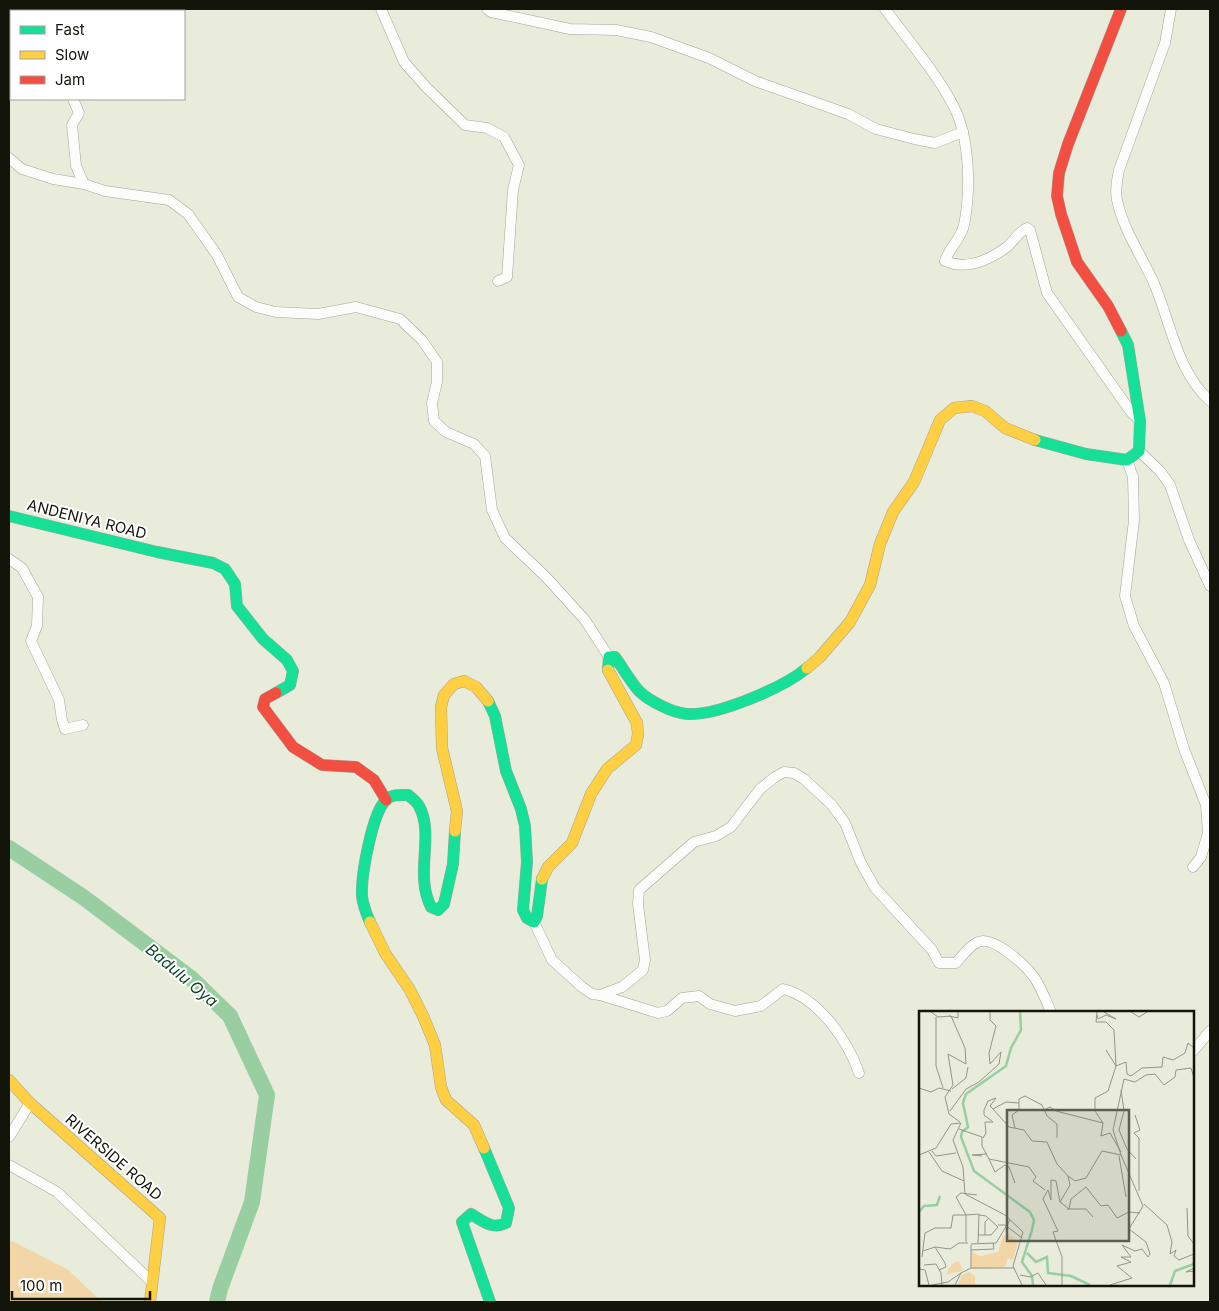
<svg xmlns="http://www.w3.org/2000/svg" width="1219" height="1311" viewBox="0 0 1219 1311" font-family="Inter,sans-serif">
	<style>
		.green { fill: #f2d6a8 }
		.lines { fill: none; stroke-linecap: round; stroke-linejoin: round }
		.river { stroke: #99cea2; stroke-width: 16 }
		.street-casing { stroke: #a4a599; stroke-width: 11 }
		.fast-casing { stroke: #a4a599; stroke-width: 12 }
		.slow-casing { stroke: #a4a599; stroke-width: 12 }
		.jam-casing { stroke: #a4a599; stroke-width: 12 }
		.street { stroke: #fcfcfa; stroke-width: 10 }
		.fast { stroke: #16e098; stroke-width: 11 }
		.slow { stroke: #ffcf43; stroke-width: 11 }
		.jam { stroke: #f24e42; stroke-width: 11 }
		.labels { text-anchor: middle; dominant-baseline: central; stroke-width: 4; stroke-linejoin: round; paint-order: stroke }
		.street-label { font-size: 15px; fill: #13140a; stroke: #fff }
		.water-label { font-size: 16px; font-style: italic; fill: #0f4724; stroke: #fff }
		.inset-river { fill: none; stroke: #99cea2; stroke-width: 2.5 }
		.inset-road { fill: none; stroke: #939587; stroke-width: 1 }
		.view { fill: #5e5f53; fill-opacity: 0.15; stroke: #5e5f53; stroke-width: 2.5 }
		.inset-edge { fill: none; stroke: #13140a; stroke-width: 2.5 }
	</style>
	<rect width="100%" height="100%" fill="#e9ebdb"/>
	<!-- green -->
	<polygon class="green" points="12,1241 67,1269 102,1302 9,1302 9,1242"/>
	<g class="lines">
		<!-- river -->
		<polyline class="river" points="9,848 83,897 192,979 230,1016 267,1095 252,1202 220,1289 217,1302"/>
		<!-- street casing -->
		<g class="street-casing">
			<g id="street">
				<polyline points="381,9 404,62 426,87 465,125 487,128 504,137 519,165 513,190 507,277 498,281"/>
				<polyline points="487,9 491,12 570,29 616,30 651,37 709,58 755,81 848,114 876,129 914,139 935,143 963,132"/>
				<path d="M885 9C908 40 935 71 953 105 970 137 971 190 964 225 961 239 949 248 945 261 967 271 989 260 1007 247 1014 241 1018 232 1027 228L1030 230 1047 293 1131 412 1140 421"/>
				<path d="M1171 9 1165 43 1119 170C1117 180 1115 190 1117 200 1123 229 1141 255 1153 281 1171 322 1176 370 1210 401"/>
				<polyline points="94,11 104,9"/>
				<polyline points="73,99 79,113 72,125 76,166 84,184"/>
				<polyline points="9,158 22,169 53,179 84,184 105,191 169,200 188,214 217,255 238,297 256,307 276,312 318,314 356,307 400,319 422,340 437,362 437,382 432,403 434,421 446,432 474,444 485,456 492,510 505,538 546,577 585,620 609,657"/>
				<polyline points="1139,451 1160,471 1170,485 1189,540 1210,586"/>
				<polyline points="1127,460 1133,477 1134,520 1125,596 1134,626 1164,683 1184,749 1206,805 1208,833 1201,857 1193,867"/>
				<polyline points="9,559 22,568 38,597 37,626 31,641 59,700 62,720 65,729 83,725"/>
				<path d="M534 922 552 960 582 987 592 994 600 995 622 987 643 970 645 960 638 904 639 890 694 842 716 836 731 827 760 789 775 777 784 772 794 773 804 779 832 805 845 823 861 863 875 888 932 950 939 963H956C962 956 969 946 978 942 993 935 1025 965 1034 977 1041 987 1046 1001 1051 1012"/>
				<path d="M600 995 658 1013 667 1011 682 998 699 996 710 1004 735 1011 761 1006 783 989C818 997 848 1041 859 1073"/>
				<polyline points="1193,1051 1210,1031"/>
				<polyline points="9,1137 30,1103"/>
				<polyline points="9,1165 57,1192 152,1282"/>
			</g>
		</g>
		<!-- fast casing -->
		<g class="fast-casing">
			<g id="fast">
				<polyline points="1035,440 1086,454 1127,460 1139,451 1140,421 1128,345 1121,331"/>
				<polyline points="9,516 157,552 213,563 225,569 235,584 237,606 263,639 287,660 293,671 290,685 276,693"/>
				<path d="M608 670 609 657H615C623 668 630 681 639 691 649 701 673 713 687 714 717 716 783 688 807 668"/>
				<polyline points="488,701 495,716 506,771 521,809 525,826 527,862 523,910 527,918 534,922 537,916 542,879"/>
				<path d="M370 922C366 913 363 906 362 896 361 876 372 813 386 800 392 794 400 795 408 795 412 798 417 802 419 806 435 835 414 874 431 907L438 910 444 904 453 864 455 831"/>
				<path d="M484 1148 509 1208 506 1223C492 1230 483 1221 471 1214L462 1222 490 1302"/>
			</g>
		</g>
		<!-- slow casing -->
		<g class="slow-casing">
			<g id="slow">
				<polyline points="807,668 819,658 850,622 870,585 880,544 893,512 914,482 940,420 954,408 972,406 985,411 1005,428 1035,440"/>
				<polyline points="455,831 457,811 442,748 441,707 444,695 454,684 464,681 476,687 488,701"/>
				<polyline points="542,879 548,867 572,843 591,794 607,769 636,745 638,734 637,723 608,670"/>
				<polyline points="370,922 385,953 410,990 423,1016 435,1045 441,1087 446,1100 474,1125 484,1148"/>
				<polyline points="9,1080 30,1103 160,1218 150,1302"/>
			</g>
		</g>
		<!-- jam casing -->
		<g class="jam-casing">
			<g id="jam">
				<polyline points="1121,331 1108,306 1077,262 1061,214 1057,196 1059,173 1068,144 1121,9"/>
				<polyline points="276,693 265,699 263,707 293,747 322,765 356,767 374,780 386,800"/>
			</g>
		</g>
		<!-- street -->
		<use href="#street" class="street"/>
		<!-- fast -->
		<use href="#fast" class="fast"/>
		<!-- slow -->
		<use href="#slow" class="slow"/>
		<!-- jam -->
		<use href="#jam" class="jam"/>
	</g>
	<g class="labels">
		<!-- street labels -->
		<g class="street-label">
			<text transform="translate(87 519) rotate(14)">ANDENIYA ROAD</text>
			<text transform="translate(114 1157) rotate(41)">RIVERSIDE ROAD</text>
		</g>
		<!-- water labels -->
		<g class="water-label">
			<text transform="translate(182 975) rotate(40)">Badulu Oya</text>
		</g>
	</g>
	<!-- overview -->
	<g transform="translate(919 1011)">
		<rect width="275" height="275" fill="#e9ebdb"/>
		<path d="M89 223 99 230 94 249 89 247 86 256 53 258 52 241 62 245 79 241 84 225ZM40 250 44 260 27 263 33 253ZM50 261 56 265V274H39L43 264Z" fill="#f2d6a8"/>
		<path class="inset-river" d="M101 1 102 19 92 37 87 55 47 83 44 92 49 116 43 121 42 126 55 160 111 201 115 209 113 219 103 251 113 265 114 274M0 201 5 195 18 194 21 185M108 242 117 251 128 246 129 262 152 265 171 274M251 274 256 260 275 253"/>
		<path class="inset-road" d="M12 1 19 6 32 5 46 37 47 53 29 43 34 74 26 86 30 103 41 111M178 1 177 11H187L195 19 197 55 189 80 176 87V100L184 112 182 125 191 122 202 141M212 1 220 6 228 1M178 4 179 8 187 4 197 8 185 1M30 5 39 7V1M17 6V55L24 77M187 39 197 55 207 51 208 63 212 65 223 57 243 56 244 46 254 49 266 42 269 32 275 37M0 77 12 81 20 77 32 80M33 78 47 67 49 56M202 79 205 100 200 119 208 138 217 148M74 98 90 116 105 119 113 130 128 131 138 153 149 165M74 98 87 91 100 92M125 99 131 96 137 100 184 112M31 100 47 78 60 71 80 53 82 41 71 53 70 42 77 15 71 9V1M216 104 221 119 215 122 220 127V180M96 117 93 104 100 99V88L106 85 123 94 128 105 138 113V127M40 118 63 126V135L70 148 110 156 117 166 114 170 126 179M64 127 67 122 66 111H74L65 104V99L69 90 77 87 71 95 74 98M13 140 17 145 37 142M10 141 23 160 45 170M0 144 17 137 32 113 42 112 34 129 44 156 46 183M63 145 53 144 68 143M200 145 207 186M70 148 76 161 86 154 90 156 96 172M46 183 86 204 104 221 94 255 103 274M58 184 42 182 37 186 47 204 60 203 59 232M141 191 150 198 152 188 167 176 182 195 189 194 198 207 210 201 221 202M225 193 248 214 253 231 251 243 257 239 255 245 260 249 275 243M268 197 269 225 275 233M148 198H167L174 206M79 214H86L103 227M59 224H72L79 216 67 205 60 204M66 224V211L70 207M52 233 77 232 91 209M16 236 26 252 27 256 20 259M52 239 75 238 74 232M4 240 16 236 31 238 40 232H49M3 246 6 222 16 217H32L34 204H47V231M5 254 17 253 22 262 23 274M52 257H95M275 257 267 261 275 260M0 258 6 259 10 274M101 264 111 266 119 262 127 274M13 274 29 271 42 262M36 274 42 262 52 257V234M143 274V246L134 221 139 220 124 188 129 179 132 189V169L137 170 141 191 151 174 149 165 156 170 167 167 183 140 202 144 194 119 205 68 216 71 227 64 236 63 245 74 256 66 257 59 272 57 275 67M191 274 213 267 198 255 212 251 202 246H212L203 234 216 240 223 238 229 246 231 243 227 231 210 218 224 195 202 144"/>
		<path class="view" d="M88 99H210V230H88Z"/>
		<rect width="275" height="275" class="inset-edge"/>
	</g>
	<!-- border -->
	<rect width="1219" height="1311" fill="none" stroke="#13140a" stroke-width="20"/>
	<!-- legend -->
	<rect x="10" y="10" width="175" height="90" fill="#ffffff" stroke="#a1a19d"/>
	<rect x="20" y="26" width="25" height="8" fill="#16e098" stroke="#a1a19d"/>
	<text x="55" y="35" font-size="15" fill="#13140a">Fast</text>
	<rect x="20" y="51" width="25" height="8" fill="#ffcf43" stroke="#a1a19d"/>
	<text x="55" y="60" font-size="15" fill="#13140a">Slow</text>
	<rect x="20" y="76" width="25" height="8" fill="#f24e42" stroke="#a1a19d"/>
	<text x="55" y="85" font-size="15" fill="#13140a">Jam</text>
	<!-- scale -->
	<path d="M12 1291v8h138v-8" fill="none" stroke="#13140a" stroke-width="2.5"/>
	<text x="20" y="1291" font-size="15" fill="#13140a" stroke="#ffffff" stroke-width="4" paint-order="stroke">100 m</text>
</svg>
